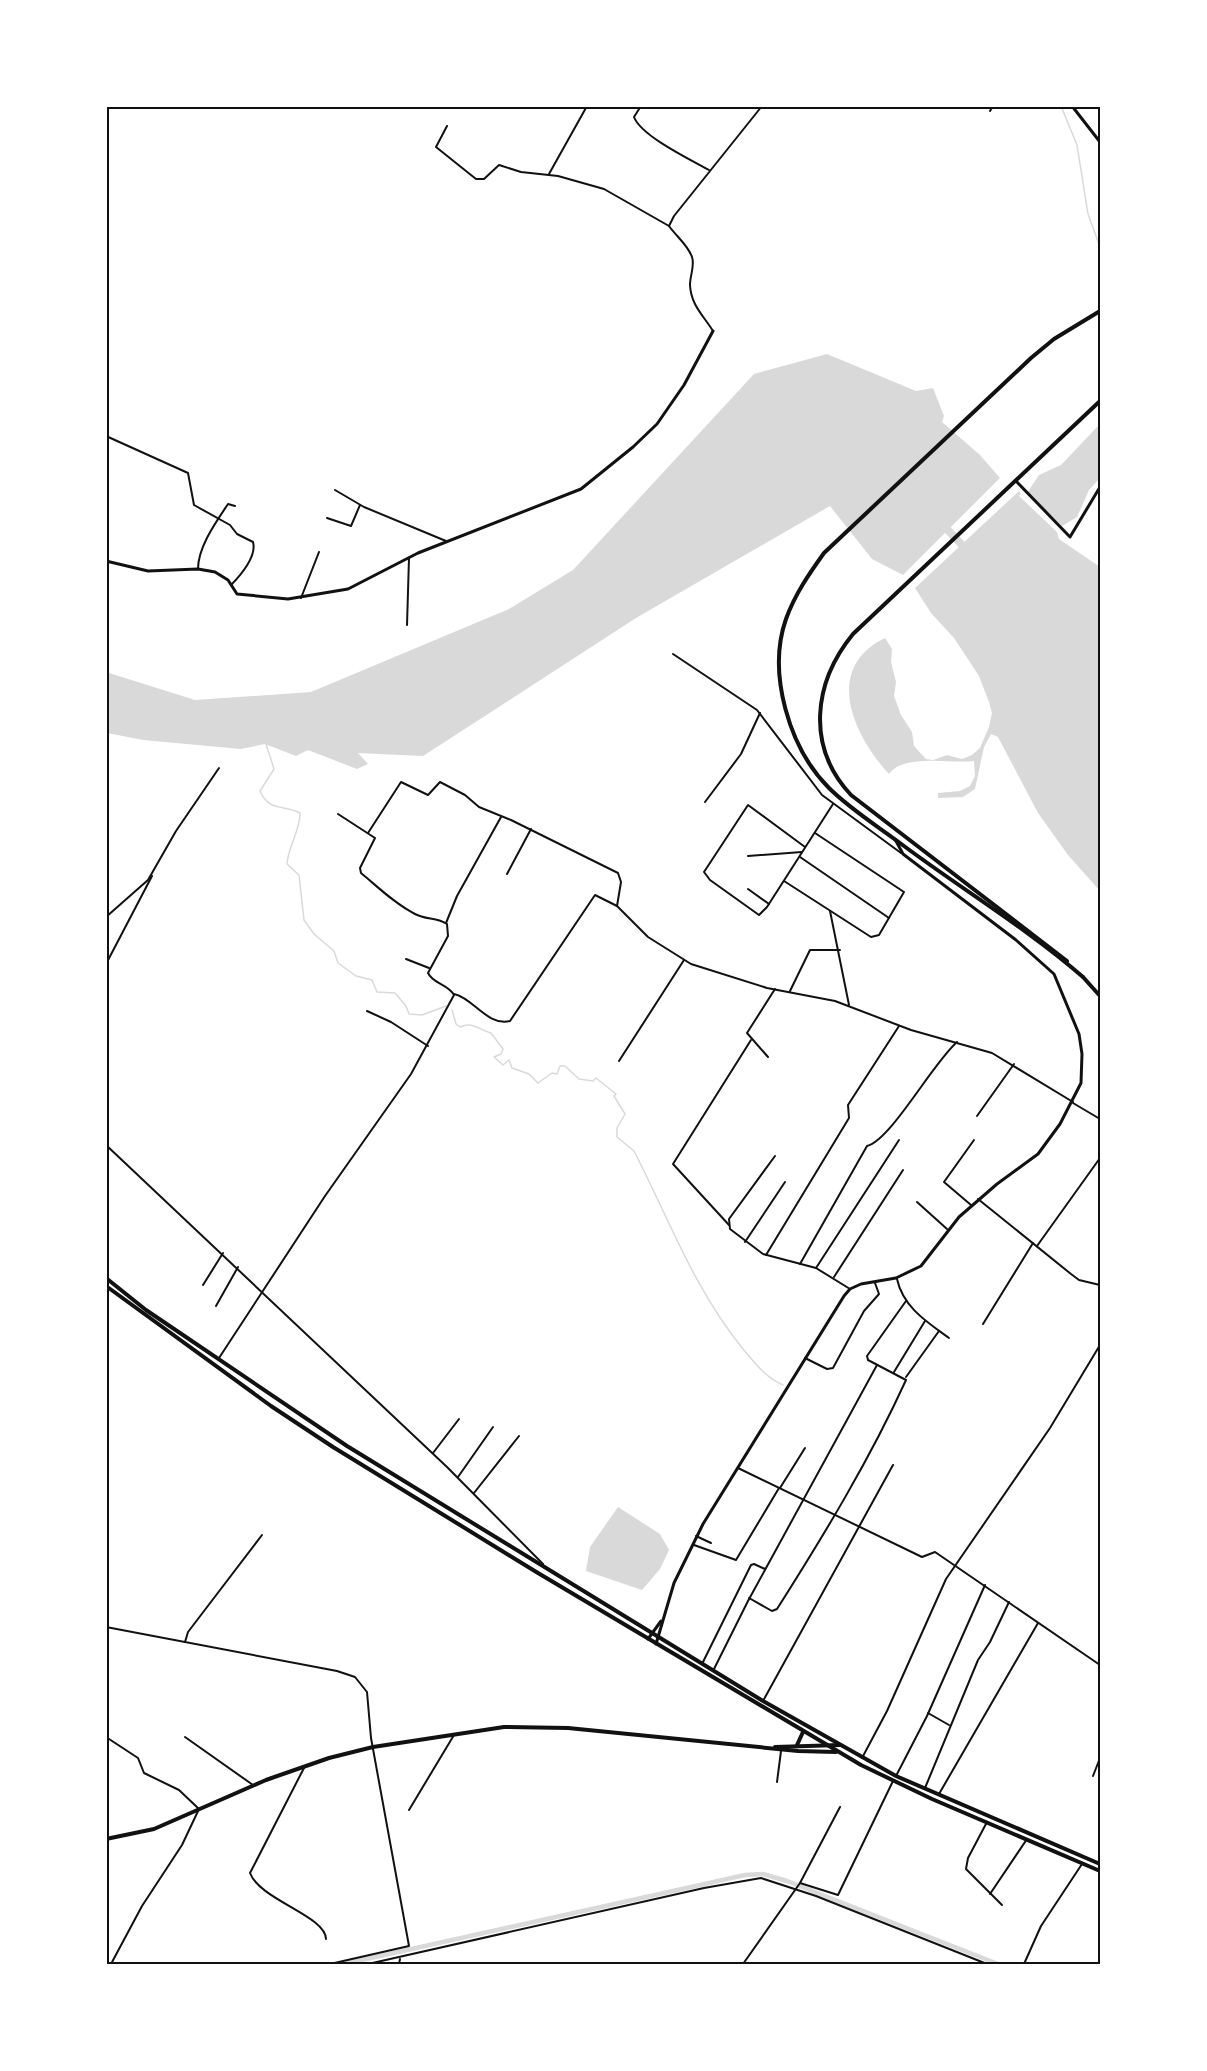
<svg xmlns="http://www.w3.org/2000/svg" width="1207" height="2071" viewBox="0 0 1207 2071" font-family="Overpass,sans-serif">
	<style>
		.water { fill: #d9d9d9 }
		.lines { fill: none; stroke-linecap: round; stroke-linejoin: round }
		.stream { stroke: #d9d9d9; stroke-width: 1.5 }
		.canal { stroke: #d9d9d9; stroke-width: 4.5 }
		.river { stroke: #d9d9d9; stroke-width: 8 }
		.minor { stroke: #111; stroke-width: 2 }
		.tertiary { stroke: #111; stroke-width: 3 }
		.secondary { stroke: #111; stroke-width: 3 }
		.trunk { stroke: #111; stroke-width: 4 }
		.neatline { fill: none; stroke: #111; stroke-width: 2 }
	</style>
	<rect width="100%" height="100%" fill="#fff"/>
	<!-- water -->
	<g class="water">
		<polygon points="827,354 916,391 933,388 944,416 942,422 980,455 1000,478 903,575 872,559 830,506 636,618 423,756 358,753 368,764 357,769 308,750 296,756 265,744 241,749 143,740 107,733 106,672 195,700 311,692 509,609 573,570 754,374"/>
		<polygon points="1100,424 1100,478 1089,490 1077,517 1062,526 1027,493 1039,475 1061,465"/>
		<path d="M1019 491 1021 494 1019 496 1057 532 1059 539 1100 567V891L1068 855 1038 813 998 737 991 734 984 747 975 789 963 797 938 798V793L960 791 970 786 975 776 974 761C951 764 904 753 889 774 854 736 822 669 885 638L892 649 891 662 896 682 894 696 901 715 912 732 914 746 926 759 933 760 947 755 962 759 972 755 980 748 989 727 992 713 989 702 979 676 954 638 931 613 915 588Z"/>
		<polygon points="618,1507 660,1534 669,1550 660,1569 642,1590 586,1571 590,1547"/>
	</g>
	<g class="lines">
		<!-- stream -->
		<g class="stream">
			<polyline points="1061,106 1077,145 1088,214 1100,247"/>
			<path d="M266 744 274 769 260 791C270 813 284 804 300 813 300 832 288 846 287 864L299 875 304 920 314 934 334 951 338 963 356 976 372 980 377 992 395 993 406 1006 409 1014 422 1015 446 1006"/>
			<path d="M452 1010 456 1024 460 1027C473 1021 479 1030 491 1033L503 1049 501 1054 494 1057 503 1065 509 1060 512 1068 529 1074 538 1083 552 1073 557 1074 560 1066H565L579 1079 593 1081 596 1078 616 1094 614 1096 625 1114 617 1128V1137L634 1151C669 1219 694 1289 743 1349 754 1362 767 1379 783 1385"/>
			<polyline points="389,1964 390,1963"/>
		</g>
		<!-- canal -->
		<polyline class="canal" points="344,1964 745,1875 763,1874 787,1881 998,1964"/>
		<!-- river -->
		<polyline class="river" points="940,522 969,552"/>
		<!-- minor -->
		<g class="minor">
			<path d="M641 106 634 117C641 136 691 160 709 170"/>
			<polyline points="990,111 993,106"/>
			<polyline points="447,126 436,147 476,179 484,179 499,165 521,172 558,176 604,189 669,226"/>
			<polyline points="549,174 587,106"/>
			<path d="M713 331C703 315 691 305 690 285 690 275 695 266 692 257 688 245 676 236 669 226L674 216 762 106"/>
			<path d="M106 436 188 473 194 505 230 525 237 534 253 542C257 556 241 575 231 585"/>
			<polyline points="335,490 364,507 446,541"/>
			<polyline points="327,518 351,526 360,505"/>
			<path d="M198 569C198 547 216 522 228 504L235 506"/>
			<polyline points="301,598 319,552"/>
			<polyline points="407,625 409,558"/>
			<polyline points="673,654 757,710 822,795 901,853"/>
			<polyline points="705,802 741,754 760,713"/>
			<polyline points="368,833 401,782 428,795 440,782 465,795 479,807 511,820 618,873 621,882 617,906"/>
			<polyline points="805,847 748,805 704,872 710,880 759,915 767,907 833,804"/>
			<polyline points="748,856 802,852"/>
			<polyline points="800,857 889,918"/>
			<polyline points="507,874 531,829"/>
			<polyline points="784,881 871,937 879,935 904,892 815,833"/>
			<polyline points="748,889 769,904"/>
			<polyline points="830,911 849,1005"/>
			<polyline points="106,917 148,880 176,831 219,768"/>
			<polyline points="446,923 457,896 501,817"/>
			<polyline points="406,959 429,968"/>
			<polyline points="106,964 152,876"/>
			<polyline points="790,991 810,950 840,950"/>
			<path d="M454 994C472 997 488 1027 510 1021L595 895 617 906 648 937 691 964 767 988 835 1001 911 1030 992 1053 1073 1102"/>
			<polyline points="367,1011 391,1022 428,1046"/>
			<polyline points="768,1057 747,1033 775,989"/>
			<polyline points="619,1061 684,960"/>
			<polyline points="1073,1103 1100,1119"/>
			<polyline points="977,1116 1014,1064"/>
			<polyline points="106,1145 447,1467 543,1564"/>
			<polyline points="775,1156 729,1219 730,1229 763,1254 816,1268 850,1289"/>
			<polyline points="978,1199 1071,1274 1079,1280 1100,1285"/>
			<polyline points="917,1202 947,1229"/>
			<polyline points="971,1205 944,1182 974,1140"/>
			<polyline points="729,1225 673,1164 751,1040"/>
			<polyline points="745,1242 785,1182"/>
			<polyline points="1037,1246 1100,1158"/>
			<polyline points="766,1255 849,1118 848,1105 899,1026"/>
			<path d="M800 1264 867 1146C891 1140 932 1064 957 1042"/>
			<polyline points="816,1268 899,1140"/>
			<polyline points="834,1277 903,1170"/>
			<path d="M897 1279C903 1307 927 1322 949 1338"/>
			<polyline points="203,1285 223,1253"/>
			<polyline points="216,1306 238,1267"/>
			<polyline points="983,1324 1033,1243"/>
			<path d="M219 1358 325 1196 411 1074 454 995C448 984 433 984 428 973L448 936 447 924C437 917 426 920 415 914 395 904 378 887 361 873L360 868 375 838 338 814"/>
			<polyline points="805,1358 827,1369 833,1368 864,1311 879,1294 875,1283"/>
			<polyline points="894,1372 925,1321"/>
			<polyline points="906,1377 939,1331"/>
			<polyline points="433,1453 459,1419"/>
			<polyline points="738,1468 922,1557 935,1552 1100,1665"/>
			<polyline points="458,1477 493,1427"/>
			<polyline points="780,1488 805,1448"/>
			<polyline points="474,1493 519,1436"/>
			<polyline points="696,1536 711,1543"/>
			<polyline points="694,1545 736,1560 779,1488"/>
			<path d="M749 1598 772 1611 777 1609C824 1535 870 1459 906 1380L868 1360 867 1356 906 1301"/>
			<polyline points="106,1627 337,1671 355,1677 367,1692 371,1738 409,1946 330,1964"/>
			<polyline points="185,1642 188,1632 262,1535"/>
			<polyline points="702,1664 751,1565 754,1564 765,1569"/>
			<polyline points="713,1671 748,1601 877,1365"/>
			<polyline points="763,1701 893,1465"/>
			<polyline points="928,1713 949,1725"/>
			<polyline points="106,1737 138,1758 144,1773 179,1790 199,1809 182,1845 142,1906 111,1964"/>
			<polyline points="185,1737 253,1785"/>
			<polyline points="862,1758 887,1711 946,1579 1050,1428 1100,1345"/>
			<path d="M305 1766 250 1873C260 1900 326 1916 326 1939"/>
			<polyline points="896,1776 927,1716 985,1585"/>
			<polyline points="1093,1776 1100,1758"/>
			<polyline points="777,1782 781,1751"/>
			<polyline points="925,1788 978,1660 990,1642 1009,1602"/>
			<polyline points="939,1794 1038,1623"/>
			<polyline points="409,1810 454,1735"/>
			<polyline points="987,1822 968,1858 966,1869 1002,1905"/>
			<polyline points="800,1883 838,1895 893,1781"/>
			<polyline points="990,1894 1027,1839"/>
			<polyline points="368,1964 704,1888 761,1878 816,1896 987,1964"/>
			<polyline points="399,1964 400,1959"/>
			<polyline points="743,1964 800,1883 840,1807"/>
			<polyline points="1024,1964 1041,1926 1082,1864"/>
		</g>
		<!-- tertiary -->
		<polyline class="tertiary" points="1016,481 1070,537 1100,487"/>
		<!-- secondary -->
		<g class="secondary">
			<polyline points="1072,106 1100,142"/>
			<polyline points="106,561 148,571 198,569 215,572 228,580 237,594 288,599 348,589 418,553 581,489 633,447 657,424 684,385 713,331"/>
			<polyline points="648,1639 661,1621"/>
			<polyline points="656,1644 674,1583 703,1524 844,1296 850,1289 861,1284 896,1278 921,1266 959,1217 997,1184 1038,1154 1060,1124 1081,1083 1082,1054 1079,1034 1054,974 1016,940 903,854 896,841"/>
		</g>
		<!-- trunk -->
		<g class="trunk">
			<path d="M1067 961 851 795C806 747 813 683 853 634L1100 401"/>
			<path d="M1083 977C1028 929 963 890 904 846 879 827 851 810 829 788 789 748 767 673 786 619 795 594 809 574 824 553L1031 358 1054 339 1100 311"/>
			<polyline points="1083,977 1100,996"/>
			<polyline points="106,1278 146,1310 347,1446 763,1701 896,1776 1100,1864"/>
			<polyline points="106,1286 271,1406 333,1447 538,1573 861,1765 932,1799 1100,1871"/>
			<polyline points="797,1745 803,1732"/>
			<polyline points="775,1747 840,1745"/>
			<polyline points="106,1839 154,1829 266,1780 329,1758 373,1747 504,1727 568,1728 798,1751 836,1752"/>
		</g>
	</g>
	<!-- border -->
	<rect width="1207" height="2071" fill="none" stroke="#ffffff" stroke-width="216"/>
	<rect x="108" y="108" width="991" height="1855" class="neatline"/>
</svg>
